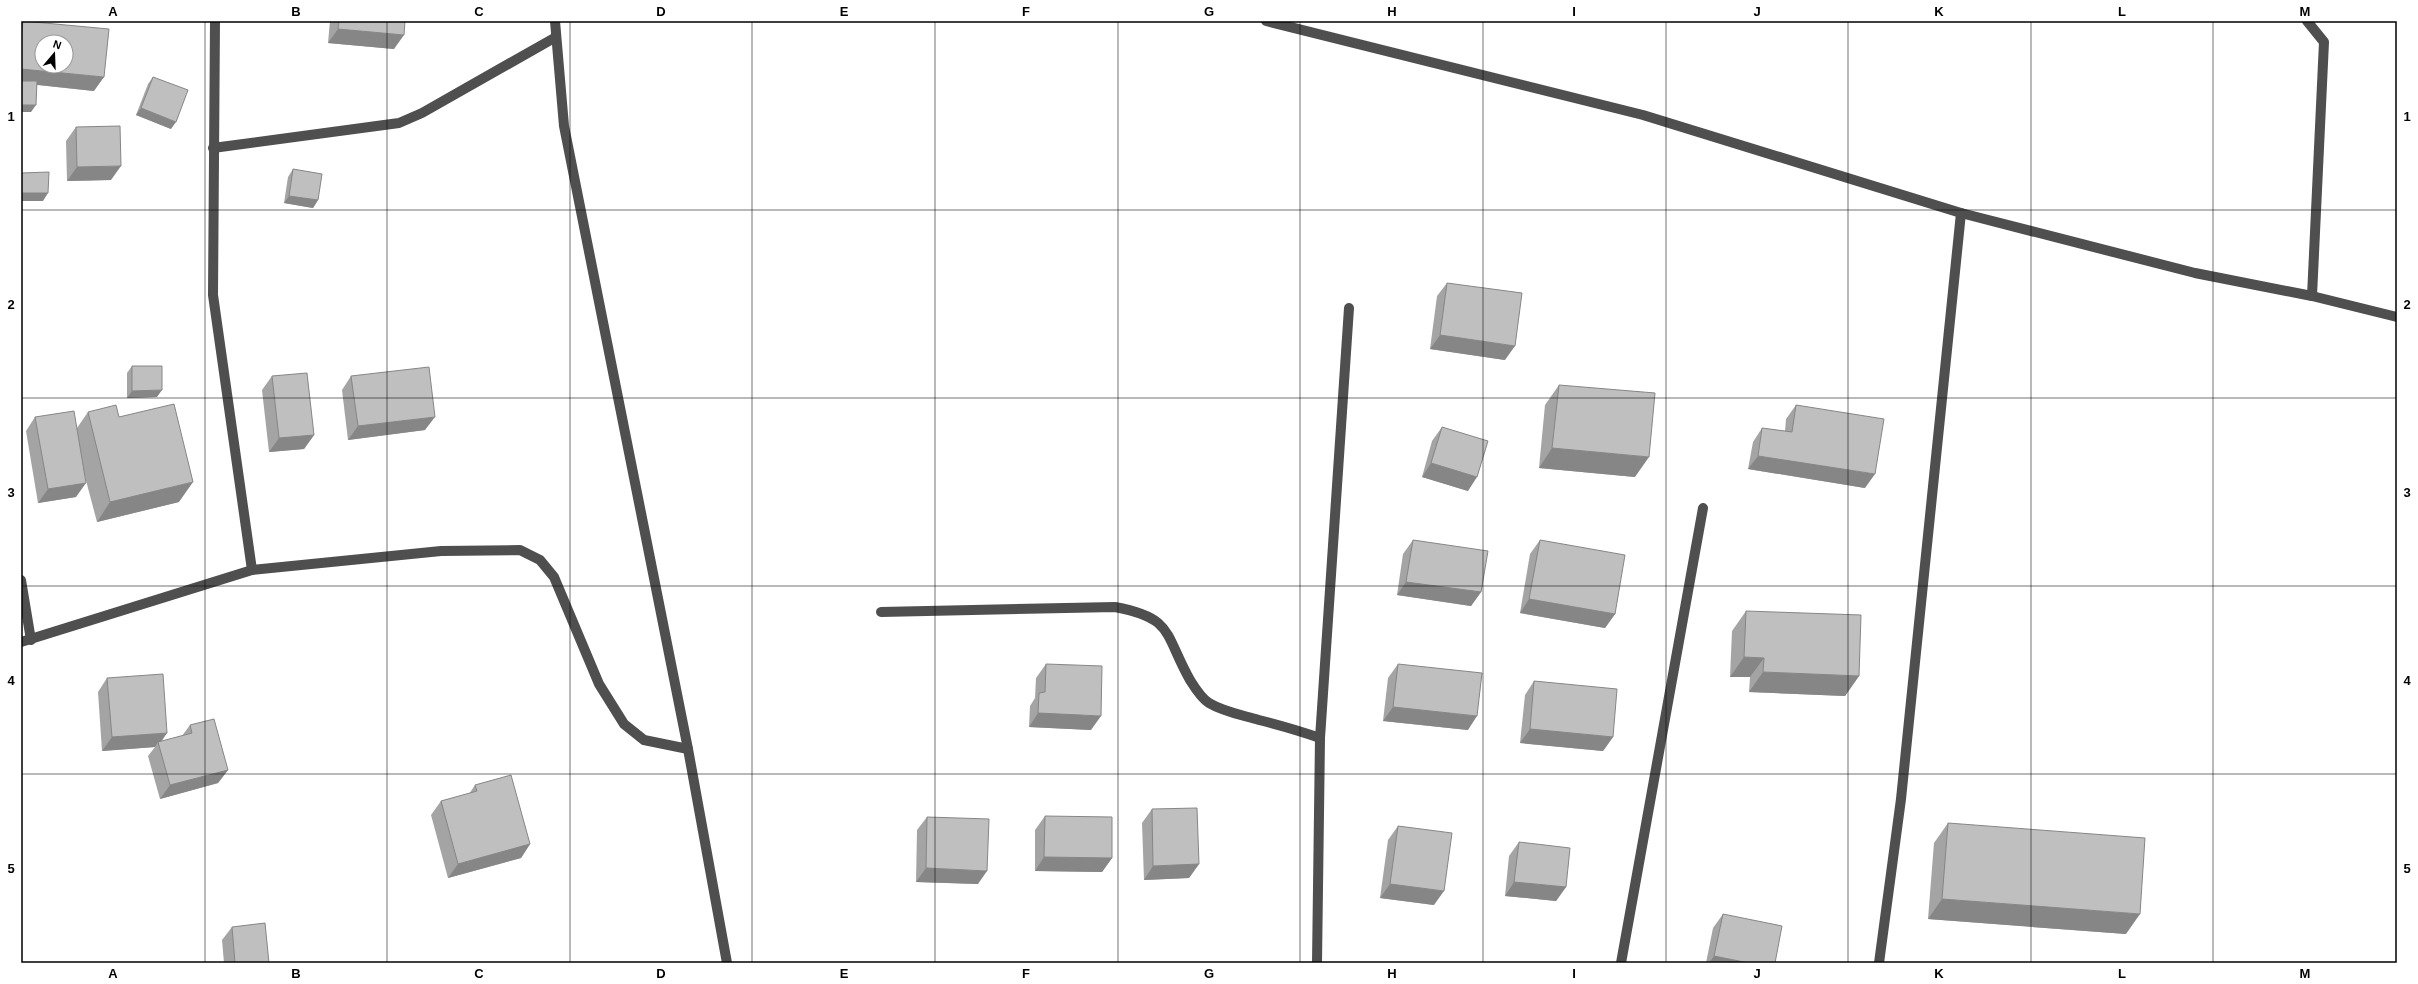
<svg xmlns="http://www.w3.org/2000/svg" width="2418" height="984" viewBox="0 0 2418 984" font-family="Arial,sans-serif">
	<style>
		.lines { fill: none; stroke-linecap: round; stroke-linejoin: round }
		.minor { stroke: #4f4f4f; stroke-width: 10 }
		.wall { fill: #a4a4a4 }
		.shaded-wall { fill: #868686 }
		.building { fill: #bfbfbf; stroke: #868686; fill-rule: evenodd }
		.grid { fill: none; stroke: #000; stroke-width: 1; stroke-opacity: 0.55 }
		.neatline { fill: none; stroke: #000; stroke-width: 1.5 }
		.grid-label { font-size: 13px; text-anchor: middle; font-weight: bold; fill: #000 }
	</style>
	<rect width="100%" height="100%" fill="#fff"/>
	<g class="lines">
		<!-- minor -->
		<g class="minor">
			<polyline points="215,21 213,295 252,570"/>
			<polyline points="555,21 564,126 688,749 727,963"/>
			<polyline points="1266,21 1643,115 1961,213 2195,273 2312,296 2397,317"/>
			<polyline points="2307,21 2324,42 2312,296"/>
			<polyline points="213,148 399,123 422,113 556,37"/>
			<polyline points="21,580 31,640"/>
			<path d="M881 612 1115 607C1174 618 1164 634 1190 680 1195 688 1201 698 1209 703 1224 712 1242 715 1259 720 1279 725 1300 731 1320 738"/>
			<polyline points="21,642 252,570 441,551 520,550 540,560 554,577 599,684 624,724 644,740 688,749"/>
			<polyline points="1317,963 1320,738 1349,308"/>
			<polyline points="1621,963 1703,508"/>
			<polyline points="1879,963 1901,799 1961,213"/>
		</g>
	</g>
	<!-- wall -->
	<g class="wall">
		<polygon points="22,21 94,91 37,85 31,112 21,112 21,23"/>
		<polygon points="330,21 405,21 394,49 328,43"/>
		<polygon points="153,77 171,129 136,115 148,84"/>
		<polygon points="76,127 111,180 67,181 66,141"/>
		<polygon points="293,169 318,200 313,208 284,203 288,177"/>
		<polygon points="1447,283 1505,360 1430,349 1437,296"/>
		<polygon points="132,366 157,397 127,398 127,373"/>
		<polygon points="272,376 314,435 304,449 269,452 262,390"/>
		<polygon points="351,376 425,430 348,440 342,390"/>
		<polygon points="1559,385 1635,477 1539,468 1545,405"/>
		<polygon points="1796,405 1865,488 1748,469 1753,442 1762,428 1785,431 1786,419"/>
		<polygon points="88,412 119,417 179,502 97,522 84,473 76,497 38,503 26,431 35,417 77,428"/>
		<polygon points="1442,427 1468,491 1422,477 1432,441"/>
		<polygon points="1413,540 1481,592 1471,606 1397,595 1403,554"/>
		<polygon points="1540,540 1615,614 1605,628 1520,613 1530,554"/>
		<polygon points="1746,611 1859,676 1845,696 1749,692 1750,677 1730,677 1732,631"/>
		<polygon points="1046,664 1091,730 1029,727 1030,706 1035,698 1036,678"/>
		<polygon points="1398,664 1468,730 1383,721 1388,678"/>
		<polygon points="107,678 161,742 182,736 190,725 228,770 218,783 160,799 148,756 155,747 102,751 98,692"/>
		<polygon points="1534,681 1613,737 1603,751 1520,743 1525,695"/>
		<polygon points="475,785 530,844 521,858 448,878 431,815 441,801 469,794"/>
		<polygon points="1152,809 1199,864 1189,878 1144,880 1142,823"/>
		<polygon points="1045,816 1112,858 1102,872 1035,871 1035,830"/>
		<polygon points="927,817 978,884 916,882 917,830"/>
		<polygon points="1948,823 2126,934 1928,919 1934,843"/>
		<polygon points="1398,826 1434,905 1380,898 1388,840"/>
		<polygon points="1519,842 1566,887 1556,901 1505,896 1509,856"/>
		<polygon points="1723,914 1775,963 1706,963 1713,928"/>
		<polygon points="232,927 269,963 224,963 222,940"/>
	</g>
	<!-- shaded-wall -->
	<g class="shaded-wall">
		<polygon points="338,29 404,35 394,49 328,43"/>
		<polygon points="21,69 104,77 94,91 21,83"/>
		<polygon points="21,105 36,105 31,112 21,112"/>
		<polygon points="141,108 176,122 171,129 136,115"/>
		<polygon points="121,166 111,180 67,181 77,167"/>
		<polygon points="21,193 48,193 43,201 21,201"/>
		<polygon points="289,196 318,200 313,208 284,203"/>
		<polygon points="1440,335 1515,346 1505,360 1430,349"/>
		<polygon points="162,390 157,397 127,398 132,391"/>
		<polygon points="435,417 425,430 348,440 358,426"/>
		<polygon points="314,435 304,449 269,452 279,438"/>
		<polygon points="1552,448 1649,457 1635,477 1539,468"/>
		<polygon points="1758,456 1875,474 1865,488 1748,469"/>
		<polygon points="1431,463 1477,477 1468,491 1422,477"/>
		<polygon points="193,482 179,502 97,522 110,502"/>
		<polygon points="86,483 76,497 38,503 48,489"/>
		<polygon points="1406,582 1481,592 1471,606 1397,595"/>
		<polygon points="1529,599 1615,614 1605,628 1520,613"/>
		<polygon points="1744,657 1764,658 1750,677 1730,677"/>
		<polygon points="1763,672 1859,676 1845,696 1749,692"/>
		<polygon points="1393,707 1477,716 1468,730 1383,721"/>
		<polygon points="1038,713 1101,716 1091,730 1029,727"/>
		<polygon points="1530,729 1613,737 1603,751 1520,743"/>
		<polygon points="167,733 159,745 158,742 155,747 102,751 112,737"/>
		<polygon points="228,770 218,783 160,799 170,785"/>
		<polygon points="530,844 521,858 448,878 458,864"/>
		<polygon points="1044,857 1112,858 1102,872 1035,871"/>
		<polygon points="1199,864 1189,878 1144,880 1153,866"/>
		<polygon points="926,868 987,871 978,884 916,882"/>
		<polygon points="1514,882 1566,887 1556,901 1505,896"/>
		<polygon points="1390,884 1444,891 1434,905 1380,898"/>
		<polygon points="1942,899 2140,914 2126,934 1928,919"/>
		<polygon points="1714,956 1749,963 1709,963"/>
	</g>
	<!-- building -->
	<g class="building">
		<path d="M23 21 109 29 104 77 21 69V38ZM42 42H66V66H42Z"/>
		<polygon points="339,21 405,21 404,35 338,29"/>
		<polygon points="153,77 188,90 176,122 141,108"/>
		<polygon points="21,81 37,81 36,105 21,105"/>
		<polygon points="120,126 121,166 77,167 76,127"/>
		<polygon points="293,169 322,174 318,200 289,196"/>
		<polygon points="49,172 48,193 21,193 21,173"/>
		<polygon points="1447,283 1522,293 1515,346 1440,335"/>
		<polygon points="132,366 162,366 162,390 132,391"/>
		<polygon points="429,367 435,417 358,426 351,376"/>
		<polygon points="307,373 314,435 279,438 272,376"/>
		<polygon points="1559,385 1655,393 1649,457 1552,448"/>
		<polygon points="174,404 193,482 110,502 88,412 116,405 119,417"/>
		<polygon points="1796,405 1884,419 1875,474 1758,456 1762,428 1792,432"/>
		<polygon points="74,411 86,483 48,489 35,417"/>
		<polygon points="1442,427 1488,441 1477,477 1431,463"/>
		<polygon points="1413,540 1488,551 1481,592 1406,582"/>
		<polygon points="1540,540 1625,555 1615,614 1529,599"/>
		<polygon points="1746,611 1861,615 1859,676 1763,672 1764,658 1744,657"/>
		<polygon points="1046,664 1102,666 1101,716 1038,713 1039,693 1045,692"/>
		<polygon points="1398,664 1482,673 1477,716 1393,707"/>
		<polygon points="163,674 167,733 112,737 107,678"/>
		<polygon points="1534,681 1617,689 1613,737 1530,729"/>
		<polygon points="214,719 228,770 170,785 158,742 192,733 190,725"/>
		<polygon points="511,775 530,844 458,864 441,801 477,791 475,785"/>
		<polygon points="1197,808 1199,864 1153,866 1152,809"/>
		<polygon points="1045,816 1112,817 1112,858 1044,857"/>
		<polygon points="927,817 989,819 987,871 926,868"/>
		<polygon points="1948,823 2145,838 2140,914 1942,899"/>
		<polygon points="1398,826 1452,833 1444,891 1390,884"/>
		<polygon points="1519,842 1570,848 1566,887 1514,882"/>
		<polygon points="1723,914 1782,926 1775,963 1749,963 1714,956"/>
		<polygon points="265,923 269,963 235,963 232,927"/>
	</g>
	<!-- grid -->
	<path class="grid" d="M205 21V963M387 21V963M570 21V963M752 21V963M935 21V963M1118 21V963M1300 21V963M1483 21V963M1666 21V963M1848 21V963M2031 21V963M2213 21V963M21 210H2397M21 398H2397M21 586H2397M21 774H2397"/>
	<!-- border -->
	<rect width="2418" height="984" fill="none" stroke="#ffffff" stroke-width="44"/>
	<!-- north arrow -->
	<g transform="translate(54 54) rotate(19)"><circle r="19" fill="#ffffff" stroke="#999999"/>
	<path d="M0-3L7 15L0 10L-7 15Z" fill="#000000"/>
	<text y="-6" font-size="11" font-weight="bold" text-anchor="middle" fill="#000000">N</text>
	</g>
	<rect x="22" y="22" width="2374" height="940" class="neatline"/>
	<g class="grid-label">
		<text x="113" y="16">A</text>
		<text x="296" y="16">B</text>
		<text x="479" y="16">C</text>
		<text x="661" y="16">D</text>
		<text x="844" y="16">E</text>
		<text x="1026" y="16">F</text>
		<text x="1209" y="16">G</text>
		<text x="1392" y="16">H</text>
		<text x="1574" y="16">I</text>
		<text x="1757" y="16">J</text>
		<text x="1939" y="16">K</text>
		<text x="2122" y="16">L</text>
		<text x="2305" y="16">M</text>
		<text x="11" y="121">1</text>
		<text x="2407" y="121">1</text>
		<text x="11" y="309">2</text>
		<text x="2407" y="309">2</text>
		<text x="11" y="497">3</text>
		<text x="2407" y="497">3</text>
		<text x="11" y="685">4</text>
		<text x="2407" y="685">4</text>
		<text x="11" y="873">5</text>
		<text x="2407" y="873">5</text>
		<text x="113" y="978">A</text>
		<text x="296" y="978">B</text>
		<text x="479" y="978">C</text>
		<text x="661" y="978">D</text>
		<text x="844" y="978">E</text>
		<text x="1026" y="978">F</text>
		<text x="1209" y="978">G</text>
		<text x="1392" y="978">H</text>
		<text x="1574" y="978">I</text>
		<text x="1757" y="978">J</text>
		<text x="1939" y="978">K</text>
		<text x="2122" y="978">L</text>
		<text x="2305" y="978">M</text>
	</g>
</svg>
